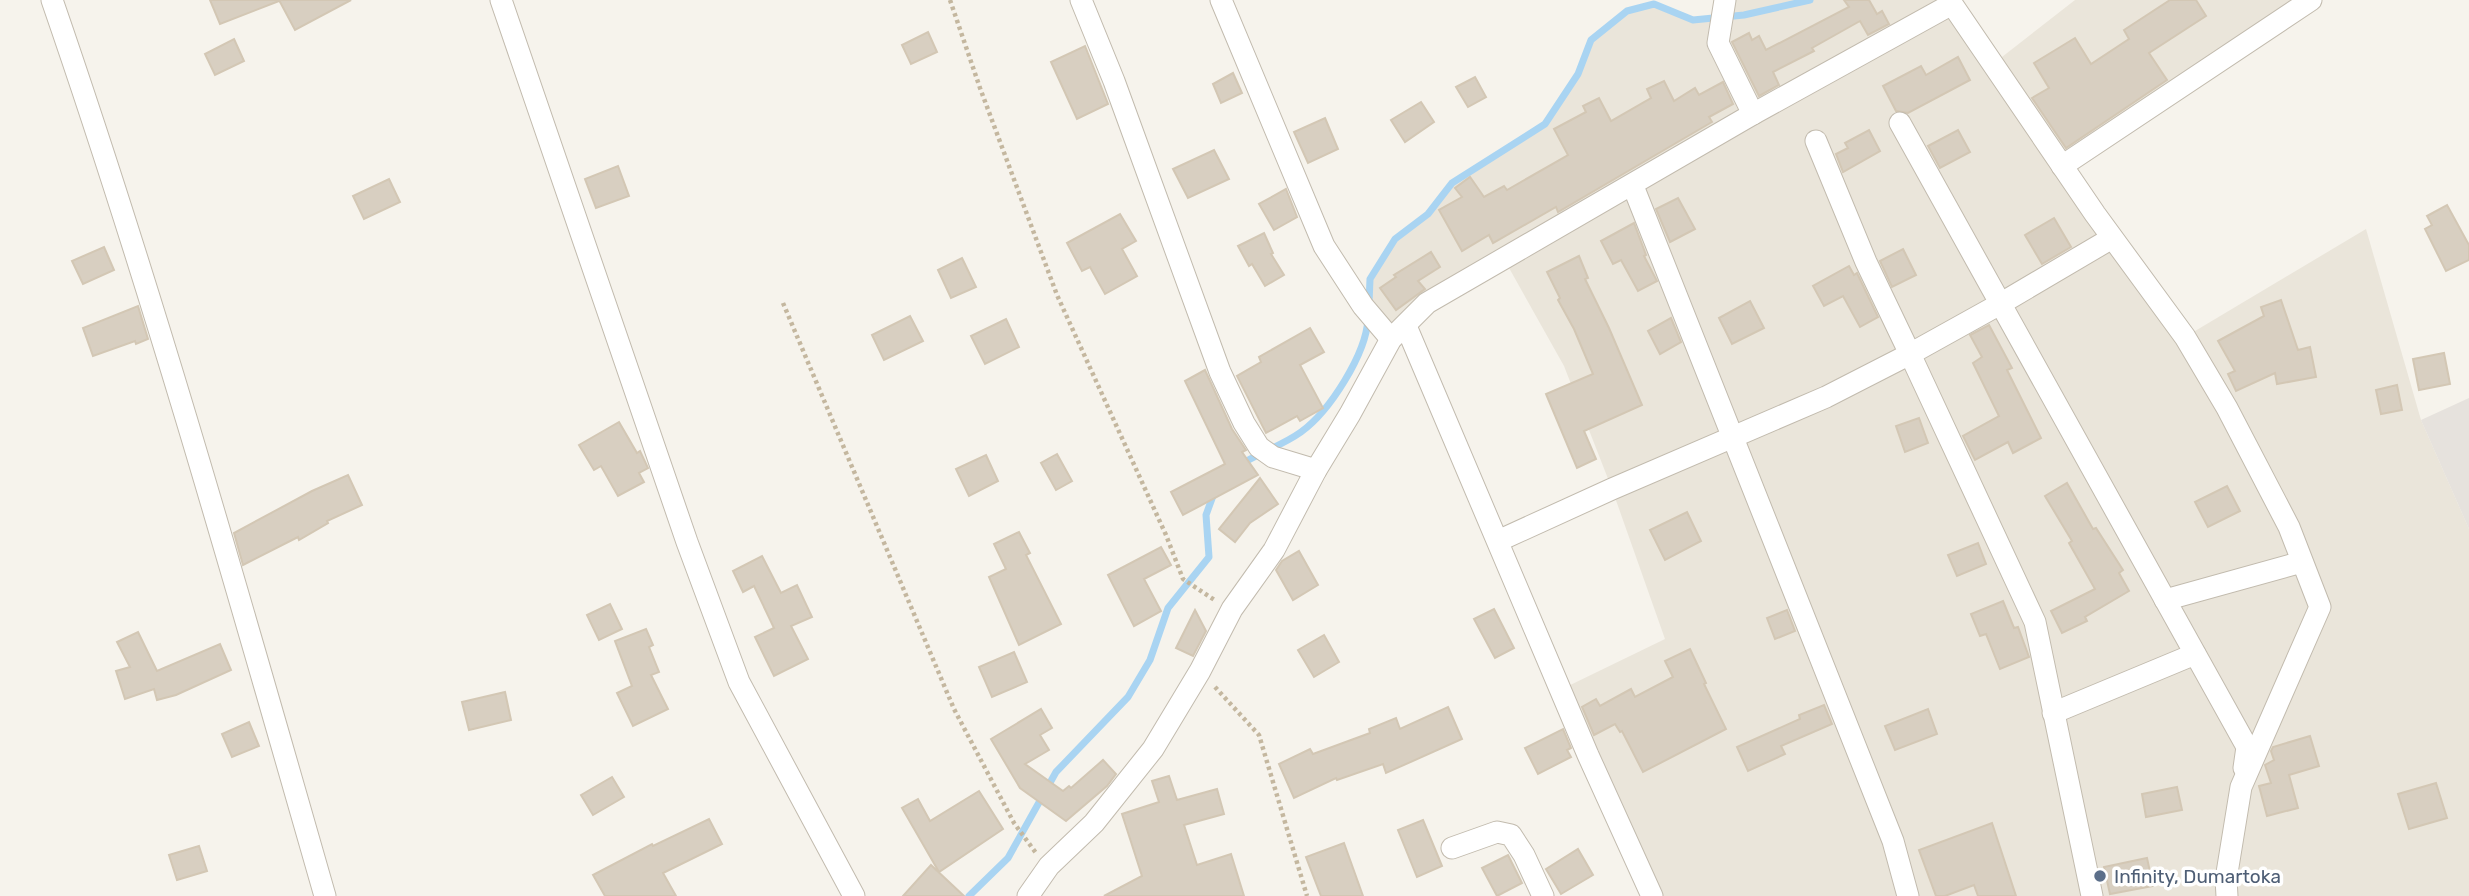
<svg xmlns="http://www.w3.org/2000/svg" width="2469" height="896" viewBox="0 0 2469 896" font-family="Rubik,sans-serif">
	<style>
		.residential { fill: #eae5da }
		.industrial { fill: #e6e2dd }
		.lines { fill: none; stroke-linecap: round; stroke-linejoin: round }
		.stream { stroke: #a9d4f2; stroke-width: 7 }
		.building { fill: #d8cfc1; stroke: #d3c7b4; stroke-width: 2 }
		.street-casing { stroke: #c2bbae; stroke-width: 23 }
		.path { stroke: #c4b79f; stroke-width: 4.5; stroke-dasharray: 3.5 3.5; stroke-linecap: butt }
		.street { stroke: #fff; stroke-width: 21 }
		.service-dot { fill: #5c6f8a; stroke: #fff; stroke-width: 2.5 }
		.labels { text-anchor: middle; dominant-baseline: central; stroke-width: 7; stroke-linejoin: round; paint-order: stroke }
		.service-label { font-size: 19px; fill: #4e5e75; stroke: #fff; text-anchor: start }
	</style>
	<rect width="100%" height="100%" fill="#f6f3ec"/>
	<!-- residential -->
	<polygon class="residential" points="1725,0 1951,0 1993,64 2075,0 2311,0 2062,166 2185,337 2366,229 2421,420 2469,529 2469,896 1645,896 1549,689 1562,689 1665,639 1612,489 1564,366 1504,259 1406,326 1368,331 1370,279 1395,239 1428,214 1452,183 1545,124 1578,74 1591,40 1627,11 1654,4 1693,20 1723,17"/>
	<!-- industrial -->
	<polygon class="industrial" points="2469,398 2469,529 2421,420"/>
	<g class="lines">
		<!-- stream -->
		<g class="stream">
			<polyline points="1369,303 1370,279 1395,239 1428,214 1452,183 1545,124 1578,74 1591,40 1627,11 1654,4 1693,20 1744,15 1810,0"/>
			<path d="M1240 465C1259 453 1283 445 1301 432 1330 411 1366 354 1368 319"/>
			<polyline points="969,896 1008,858 1056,772 1128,697 1150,660 1168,608 1209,557 1206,515 1214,493"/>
		</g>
	</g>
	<!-- building -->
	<g class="building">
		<polygon points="210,0 279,0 279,1 220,24"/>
		<polygon points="279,0 351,0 295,30"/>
		<polygon points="1844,0 1869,0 1877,14 1882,11 1889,24 1868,35 1860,21 1812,48 1814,51 1773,72 1779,85 1759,96 1732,42 1749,33 1752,40 1759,36 1766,50 1849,7"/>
		<polygon points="2170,0 2196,0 2206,16 2149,53 2167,80 2066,148 2032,98 2049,88 2034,63 2075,38 2091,64 2129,39 2124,30"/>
		<polygon points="928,32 937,52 911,64 902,45"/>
		<polygon points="234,39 244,61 215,75 205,54"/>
		<polygon points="1085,46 1108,104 1077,119 1051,62"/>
		<polygon points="1958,57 1970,80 1908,113 1896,111 1883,86 1921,66 1926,75"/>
		<polygon points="1233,73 1242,93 1221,103 1213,84"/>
		<polygon points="1475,77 1486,97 1468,107 1456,87"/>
		<polygon points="1664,81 1674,101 1695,88 1699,95 1723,82 1733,104 1709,117 1712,122 1558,212 1556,207 1493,243 1489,235 1462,251 1439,210 1462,197 1455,188 1470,177 1484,197 1504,186 1507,190 1568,155 1554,129 1586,112 1583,106 1599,98 1611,121 1651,98 1647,89"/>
		<polygon points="1421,102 1434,122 1405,142 1391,120"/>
		<polygon points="1325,118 1338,149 1308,163 1294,132"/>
		<polygon points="1869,130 1880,151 1843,172 1836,154 1848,148 1845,143"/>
		<polygon points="1958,130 1970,152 1940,168 1928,146"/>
		<polygon points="1214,150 1229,179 1188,198 1173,169"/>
		<polygon points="618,166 629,196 596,208 585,179"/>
		<polygon points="389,179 400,202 364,219 353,196"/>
		<polygon points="1286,189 1297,217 1274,230 1259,204"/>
		<polygon points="1678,198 1695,229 1670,242 1656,209"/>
		<polygon points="2447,205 2469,245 2469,260 2446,271 2425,229 2432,225 2427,216"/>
		<polygon points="1120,214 1136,241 1122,249 1137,276 1105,294 1090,267 1082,271 1067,243"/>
		<polygon points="2054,218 2071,247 2042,264 2025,235"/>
		<polygon points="1634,223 1646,255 1644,256 1657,281 1638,291 1621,260 1613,264 1601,241"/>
		<polygon points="1264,233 1273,253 1271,254 1284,275 1265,286 1252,264 1249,266 1238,246"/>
		<polygon points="104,247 114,270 83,284 72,261"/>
		<polygon points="1903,249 1916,275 1892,287 1880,261"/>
		<polygon points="1431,252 1440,267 1418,281 1425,289 1396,310 1380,288 1396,277 1394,275"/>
		<polygon points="1579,256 1588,278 1585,279 1609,328 1642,405 1584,431 1596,459 1577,468 1546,394 1593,374 1574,329 1558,300 1560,298 1547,272"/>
		<polygon points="962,258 976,287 951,298 938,270"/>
		<polygon points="1849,266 1854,275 1857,273 1878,317 1860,327 1843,296 1824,306 1813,286"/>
		<polygon points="2281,300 2298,350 2310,347 2316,377 2277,384 2275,373 2236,391 2228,374 2235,371 2218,341 2264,316 2261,307"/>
		<polygon points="1750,301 1764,328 1732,344 1719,318"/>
		<polygon points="138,306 148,339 136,344 135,341 93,356 83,328"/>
		<polygon points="910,316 923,341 884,360 872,335"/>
		<polygon points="1671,318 1681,342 1660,354 1648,331"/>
		<polygon points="1006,319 1019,347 985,364 971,336"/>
		<polygon points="1989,325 2012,368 2007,370 2041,438 2013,453 2008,442 1975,460 1963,436 1999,416 1973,363 1982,357 1970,335"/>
		<polygon points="1310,328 1324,352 1300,365 1323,408 1300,421 1297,416 1266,433 1237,376 1261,362 1259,357"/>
		<polygon points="2444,353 2450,384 2419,390 2413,359"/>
		<polygon points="1205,370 1232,429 1246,450 1242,452 1258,475 1183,515 1171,492 1225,464 1185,381"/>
		<polygon points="2397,385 2402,410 2381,414 2376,390"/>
		<polygon points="1919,418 1928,443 1905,452 1896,426"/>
		<polygon points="619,422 637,453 640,451 648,468 639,473 644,482 618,496 601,466 594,470 579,445"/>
		<polygon points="1057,454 1072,481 1056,490 1041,463"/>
		<polygon points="986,455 998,481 969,496 956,469"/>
		<polygon points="348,475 362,505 327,521 328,523 299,540 298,537 243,565 234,533 312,491"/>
		<polygon points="1260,478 1278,504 1250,523 1235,542 1219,529"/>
		<polygon points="2067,483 2093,529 2096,528 2123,570 2119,573 2129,591 2085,617 2087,621 2062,633 2051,611 2095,589 2069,543 2072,541 2045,496"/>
		<polygon points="2227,486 2240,511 2208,527 2195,502"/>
		<polygon points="1687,512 1701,541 1665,560 1650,530"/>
		<polygon points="1019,532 1030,553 1026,555 1061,624 1019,645 989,577 1006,569 994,544"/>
		<polygon points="1978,543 1986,564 1957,576 1948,555"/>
		<polygon points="1161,547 1171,565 1144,579 1161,611 1134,626 1108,575"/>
		<polygon points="1299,551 1318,585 1293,600 1276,570 1282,561"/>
		<polygon points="762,556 781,593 797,585 812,617 791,626 808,659 774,676 755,637 774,628 754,586 743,592 733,571"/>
		<polygon points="2003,601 2014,628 2018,627 2029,657 2000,669 1986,634 1980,636 1971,614"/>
		<polygon points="610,604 622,629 599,640 587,615"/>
		<polygon points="1494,609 1514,648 1495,658 1474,619"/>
		<polygon points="1195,610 1206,631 1193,656 1176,648"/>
		<polygon points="1787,610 1795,631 1775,639 1767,618"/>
		<polygon points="646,629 653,645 649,647 659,672 651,675 668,709 633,726 617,693 632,686 615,641"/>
		<polygon points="138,632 157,671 220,644 231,670 176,695 157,700 154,689 125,699 116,671 130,667 117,642"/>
		<polygon points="1324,635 1339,662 1314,677 1298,650"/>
		<polygon points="1690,649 1706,683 1704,684 1726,729 1643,772 1622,731 1620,732 1615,724 1594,735 1582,707 1596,699 1600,706 1631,689 1635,697 1673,677 1665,661"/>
		<polygon points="1014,652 1027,682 992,697 979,667"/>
		<polygon points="505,692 511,720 469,730 462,702"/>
		<polygon points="1824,705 1832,724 1781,746 1785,754 1748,771 1737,747 1800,719 1799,715"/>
		<polygon points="1448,707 1462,739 1386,773 1383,764 1337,780 1336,778 1294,798 1279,764 1310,749 1313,754 1370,733 1369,729 1396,718 1400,729"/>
		<polygon points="1041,709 1052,728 1040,735 1049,750 1025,764 1063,791 1069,786 1071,788 1103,760 1116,774 1107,786 1066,821 1020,788 991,739"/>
		<polygon points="1928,709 1937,734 1895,750 1885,726"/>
		<polygon points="249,722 259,746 232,757 222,734"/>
		<polygon points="1563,729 1571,748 1567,750 1571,757 1538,774 1525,748"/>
		<polygon points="2310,736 2319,766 2289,775 2298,808 2267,816 2259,786 2271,783 2265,765 2274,760 2271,751 2273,747"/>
		<polygon points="1169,776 1177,800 1217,789 1224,814 1184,825 1197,865 1231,854 1244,896 1104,896 1142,876 1122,814 1159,802 1152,781"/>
		<polygon points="612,777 624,797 593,815 581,795"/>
		<polygon points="2436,783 2447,818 2409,829 2398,794"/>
		<polygon points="2177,787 2182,810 2146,817 2142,794"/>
		<polygon points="979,791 1003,829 939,872 902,808 918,799 930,821"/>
		<polygon points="709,819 722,844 663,873 676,896 605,896 593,875 652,844 653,846"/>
		<polygon points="1423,820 1442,866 1417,877 1398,830"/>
		<polygon points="1992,823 2016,896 1978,896 1974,885 1945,896 1936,896 1919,850"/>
		<polygon points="1344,843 1363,896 1321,896 1306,857"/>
		<polygon points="199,846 207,871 177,880 169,855"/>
		<polygon points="1578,849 1593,875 1561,894 1546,869"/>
		<polygon points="1508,855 1522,883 1497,896 1482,868"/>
		<polygon points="2147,858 2153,886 2110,894 2104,867"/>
		<polygon points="931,865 964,896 903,896"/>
	</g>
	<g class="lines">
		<!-- street casing -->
		<g class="street-casing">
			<g id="street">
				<path d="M52 0C154 295 239 596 325 896"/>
				<polyline points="501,0 687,542 739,682 854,896"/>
				<polyline points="1081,0 1114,81 1220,372 1244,423 1259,447 1273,457 1316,470"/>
				<polyline points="1221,0 1324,246 1363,306 1391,339"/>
				<polyline points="1725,0 1718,43 1753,114"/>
				<polyline points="1951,0 1952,4 2095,214 2185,337 2227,408 2289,527 2320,607 2241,787 2226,879 2227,896"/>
				<polyline points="1900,123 2247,747 2244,768"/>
				<polyline points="1816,141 1866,262 1910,354 2000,304 2112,238"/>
				<polyline points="2062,166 2311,0"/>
				<polyline points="1633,186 1893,841 1908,896"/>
				<polyline points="1406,326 1588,755 1652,896"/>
				<polyline points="1498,541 1612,489 1826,397 1910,354 2035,622 2092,896"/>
				<polyline points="2165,600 2302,562"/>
				<polyline points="2053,713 2195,654"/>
				<polyline points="1452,848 1497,832 1511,835 1524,855 1543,896"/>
				<polyline points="1028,896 1049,866 1094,823 1153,749 1200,671 1232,609 1274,550 1316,470 1350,414 1391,339 1427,303 1753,114 1952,4"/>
			</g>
		</g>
		<!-- path -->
		<g class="path">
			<polyline points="950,0 980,88 1057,295 1166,535 1183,579 1216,601"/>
			<polyline points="783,303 954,709 1014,823 1036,853"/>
			<polyline points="1215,687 1259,735 1307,896"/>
		</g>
		<!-- street -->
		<use href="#street" class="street"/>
	</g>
	<!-- markers -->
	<circle class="service-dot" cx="2100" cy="876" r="7"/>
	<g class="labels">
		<!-- service labels -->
		<g class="service-label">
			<text x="2114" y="876">Infinity, Dumartoka</text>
		</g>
	</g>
</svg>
